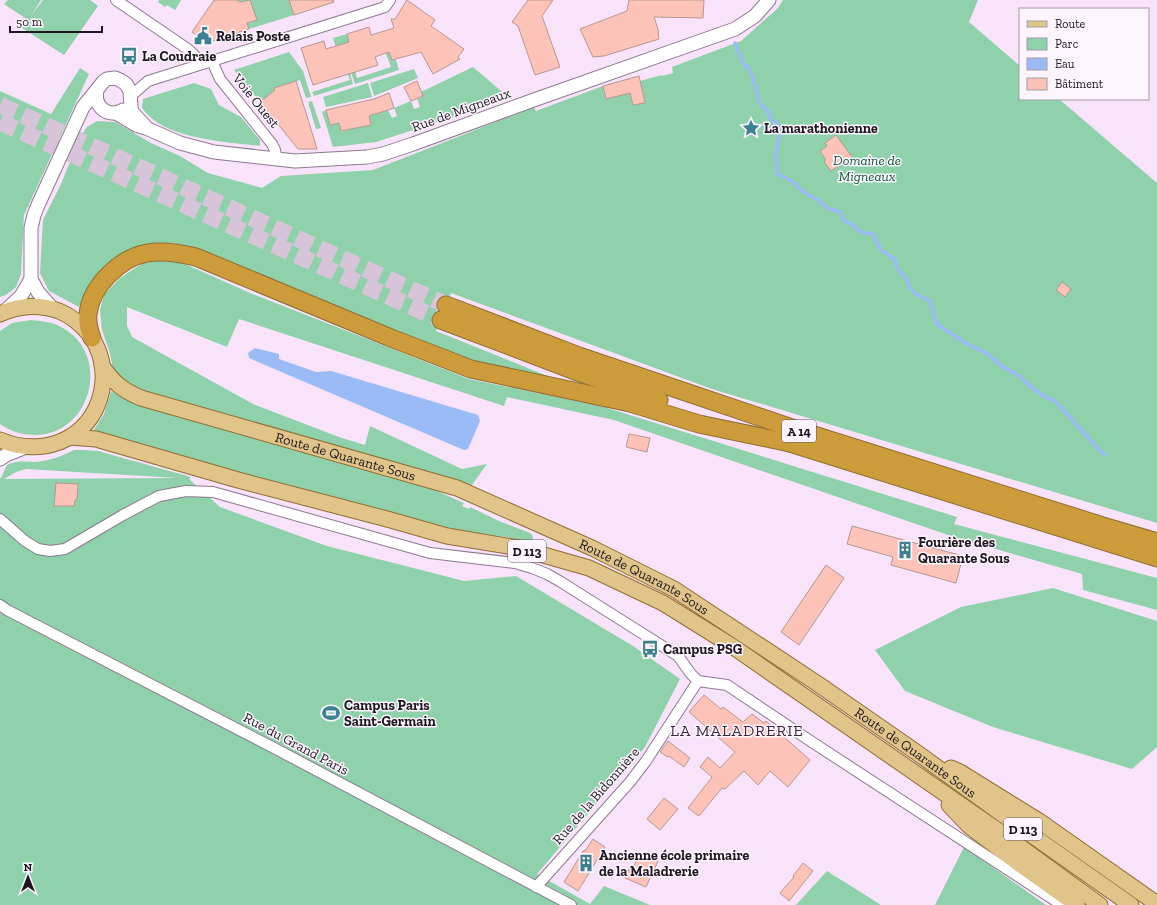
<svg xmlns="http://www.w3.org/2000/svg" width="1157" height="905" viewBox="0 0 1157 905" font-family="'Zilla Slab',serif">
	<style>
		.green { fill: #8ed1ab; fill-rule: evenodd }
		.water { fill: #9bbbf7 }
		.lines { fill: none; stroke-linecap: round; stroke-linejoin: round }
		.stream { stroke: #9bbbf7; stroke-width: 3.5 }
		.building { fill: #fec3b8; stroke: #b69791 }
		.highway-tunnel { stroke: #d7c4d9; stroke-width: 17; stroke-dasharray: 17 8; stroke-linecap: butt }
		.street-casing { stroke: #8d7a8f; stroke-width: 12 }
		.secondary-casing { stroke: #8d7a8f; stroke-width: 15 }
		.primary-casing { stroke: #906d31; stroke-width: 17 }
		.highway-casing { stroke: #906d31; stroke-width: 19 }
		.street { stroke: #fff; stroke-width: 10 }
		.secondary { stroke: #fff; stroke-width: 13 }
		.primary { stroke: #e1c489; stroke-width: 15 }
		.highway { stroke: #cd9c3a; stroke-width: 17 }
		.labels { text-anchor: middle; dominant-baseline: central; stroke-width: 3; stroke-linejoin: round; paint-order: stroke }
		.shield { fill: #fdf5fe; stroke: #615a62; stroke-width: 1 }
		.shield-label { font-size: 13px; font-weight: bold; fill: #1e171f }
		.poi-label { font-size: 14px; font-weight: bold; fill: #1e171f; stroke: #fdf5fe; text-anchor: start }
		.street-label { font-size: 14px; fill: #1e171f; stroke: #fdf5fe }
		.park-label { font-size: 14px; font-style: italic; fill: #0f5939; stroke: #fdf5fe }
		.quarter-label { font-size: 16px; letter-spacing: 1px; fill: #38293b; stroke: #fdf5fe }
	</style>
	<rect width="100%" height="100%" fill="#f8e3fa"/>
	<!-- green -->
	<g class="green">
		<polygon points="8,0 41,0 31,16 43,0 90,0 98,6 64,55 22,28 28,20 4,4"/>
		<polygon points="159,0 181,0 175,10 167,5 165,7 158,2"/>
		<polygon points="237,0 289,0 294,15 249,29 240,2"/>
		<polygon points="783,0 978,0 969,22 1020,66 1020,99 1059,99 1157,183 1157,523 712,389 451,293 436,331 565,383 467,361 175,243 132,250 117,259 97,275 79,307 49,291 40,273 43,220 61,184 80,137 87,127 97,121 115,122 151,143 180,156 208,173 262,188 281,176 373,170 534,107 536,111 603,86 606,99 628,84 633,105 645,103 640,81 662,75 662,76 673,73 672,67 741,41 778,8"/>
		<polygon points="347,34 357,66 354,67 357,78 391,67 383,46 391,44 399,70 355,84 350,69 349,69 353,84 314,96 312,92 350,80 346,70 343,71 333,38"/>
		<polygon points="289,52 303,71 311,97 306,98 300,80 274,89 277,97 274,99 270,94 260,102 234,70"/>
		<polygon points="473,67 507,96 472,111 376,142 333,147 322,112 326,110 330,125 339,123 341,132 347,130 346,121 363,117 365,126 371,125 369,116 388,110 392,118 397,116 394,108 411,101 414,109 420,107 417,98 423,96 421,92"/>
		<polygon points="80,68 89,74 24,215 21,274 16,287 6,295 0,297 0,91 51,114"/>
		<polygon points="414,69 418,78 374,96 370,83"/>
		<path d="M194 83 211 89 219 105 241 117 260 140V146C226 142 163 139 142 108L143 99Z"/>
		<polygon points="368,83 372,97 326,107 323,97"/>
		<polygon points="312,101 321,128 316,129 308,102"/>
		<polygon points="163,260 185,264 250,293 469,379 604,407 957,517 954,524 1157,578 1157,610 1083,590 1082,574 951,536 614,420 507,397 504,406 239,319 227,347 127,307 127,326 132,337 253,404 339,437 365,445 370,426 462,469 487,464 469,489 437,475 139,390 128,386 113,369 110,353 102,330 100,310 104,295 120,278 143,263"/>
		<path d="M31 320C42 321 53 322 63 328 111 355 92 433 37 435 23 435 11 432 0 424V331L12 323Z"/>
		<polygon points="111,391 124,399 135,404 358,467 430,488 464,503 462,506 469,509 470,507 499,521 530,533 532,535 533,538 531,541 528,542 513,538 432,527 93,431 104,414"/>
		<path d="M74 450H83L98 451 191 477 189 479 220 507 327 546 464 581 516 576 633 646 680 679 645 747 537 874 590 904 604 886 650 905H0V478H1L7 465C19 460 23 462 35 462 49 461 62 456 74 450ZM26 469 178 478 4 479 16 472Z"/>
		<polygon points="1053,588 1157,621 1157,747 1132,769 993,727 905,691 875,650 961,607"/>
		<polygon points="964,847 1046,905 935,905"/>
		<polygon points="827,871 881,905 796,905"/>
	</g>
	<!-- water -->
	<polygon class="water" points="255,348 279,354 279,359 316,372 331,371 478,415 480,421 468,449 464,450 249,358 248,353"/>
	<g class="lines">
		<!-- stream -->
		<polyline class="stream" points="735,43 744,65 749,68 753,78 760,104 768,111 770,118 777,124 779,130 779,138 776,150 777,174 792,181 805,193 818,200 827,208 840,212 844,221 853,225 860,232 873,234 881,250 895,259 897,268 907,280 910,288 916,294 930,301 937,324 964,342 989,355 1001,366 1021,377 1026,383 1044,396 1055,401 1104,455"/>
	</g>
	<!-- building -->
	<g class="building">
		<polygon points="214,0 237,0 240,2 250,0 257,20 247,23 249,29 207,43 192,32"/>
		<polygon points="289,0 333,0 334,2 294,15"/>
		<polygon points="407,0 435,20 431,26 464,49 458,57 460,59 433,74 421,52 392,60 389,52 375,57 378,65 313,85 301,48 324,41 326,49 349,42 347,34 369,27 371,35 394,28 391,19 395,19"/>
		<polygon points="528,0 553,0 542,16 560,67 535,75 518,26 512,22"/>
		<polygon points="629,0 704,0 703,18 654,17 658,29 659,39 604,56 593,57 580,29 627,11"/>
		<polygon points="639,76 645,103 633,105 630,93 606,99 603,86"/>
		<polygon points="296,81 306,113 317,149 298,149 260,102 275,90 274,88"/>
		<polygon points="417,81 423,96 411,101 404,87"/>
		<polygon points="389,93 394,108 369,116 371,125 341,131 339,123 330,125 326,110 374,99"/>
		<polygon points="836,135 852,157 831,171 824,162 826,160 820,151 827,146 825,143"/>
		<polygon points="1062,282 1071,289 1065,297 1056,290"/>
		<polygon points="629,434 650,438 647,452 626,447"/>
		<polygon points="56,483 78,484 77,500 75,500 74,506 54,506"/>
		<polygon points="852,526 963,556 956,583 891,565 893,557 847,544"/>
		<polygon points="826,565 844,578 799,645 781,632"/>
		<polygon points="704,695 721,709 723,707 743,722 752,714 764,723 766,721 810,760 788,787 770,771 758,785 744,771 725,789 722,788 699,816 688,808 712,777 700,767 708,757 720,768 735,752 689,712"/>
		<polygon points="668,741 690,758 684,767 669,756 668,757 660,752"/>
		<polygon points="664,798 678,809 660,830 647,819"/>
		<polygon points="593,839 605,847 578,891 564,882 584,850 585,851"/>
		<polygon points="640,853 658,861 646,887 625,878 630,867 633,868"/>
		<polygon points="803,863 813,871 789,901 780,893 794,877 793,876"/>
	</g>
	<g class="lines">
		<!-- highway-tunnel -->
		<g class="highway-tunnel">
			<polyline points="0,105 446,305"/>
			<polyline points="0,122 441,320"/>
		</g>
		<!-- street casing -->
		<g class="street-casing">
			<g id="street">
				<polyline points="116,0 189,50 195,56 200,64"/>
				<polyline points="212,61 220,79 272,144 275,150 277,160"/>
				<polyline points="130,99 133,94 148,81 385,7 390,0"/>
				<polyline points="0,519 25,541 38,549 50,551 65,549 123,515 159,496 186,491 213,492 430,553 515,563 532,568 547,574 561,582 678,656 691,674 698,681 727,685 815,744 1062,905"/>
				<polyline points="0,605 7,610 276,749 571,905"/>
				<polyline points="536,887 630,782 646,761 698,681"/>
			</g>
		</g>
		<!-- secondary casing -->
		<g class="secondary-casing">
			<g id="secondary">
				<path d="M97 90C93 106 108 119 123 110"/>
				<polyline points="116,113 136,125 146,128 180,143 214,152 295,161 367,157 383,154 413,144 531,101 735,29 755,16 769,0"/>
				<polyline points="53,309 38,292 31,279 31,228 34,215 38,205 83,107 103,82 107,79 115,78 120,80 126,84 130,91 131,107 132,112 145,126"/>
				<polyline points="5,311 21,296 31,279"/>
				<polyline points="0,459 6,455 26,447"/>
			</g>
		</g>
		<!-- primary casing -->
		<g class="primary-casing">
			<g id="primary">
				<path d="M0 314C19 305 39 304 59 311 71 316 82 325 90 335 99 348 104 365 103 381 99 435 47 460 0 440"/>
				<path id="s1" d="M102 366C114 383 122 390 141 398L457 488 592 548 674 589 818 684 916 752 1006 817 1131 905"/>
				<polyline points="70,437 96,439 238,480 387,519 447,536 519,548 589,568 663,603 732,646 1000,832 1100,905"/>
				<polyline points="951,768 960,772 1039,821 1157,904"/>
				<polyline points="949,805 969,826 1022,866 1077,905"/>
			</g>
		</g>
		<!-- highway casing -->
		<g class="highway-casing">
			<g id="highway">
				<polyline points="446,305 579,356 798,430 1103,526 1157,542"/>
				<polyline points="441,320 578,372 659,400"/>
				<path d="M92 338C89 330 87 323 88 314 91 286 120 258 147 253 164 250 180 253 196 257L391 338 471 369 630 403 699 424 790 443"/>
				<polyline points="780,440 1157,558"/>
			</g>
		</g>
		<!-- street -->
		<use href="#street" class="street"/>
		<!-- secondary -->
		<use href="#secondary" class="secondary"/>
		<!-- primary -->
		<use href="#primary" class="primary"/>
		<!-- highway -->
		<use href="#highway" class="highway"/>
	</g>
	<!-- icons -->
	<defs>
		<g id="civic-bare" transform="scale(1.38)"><path d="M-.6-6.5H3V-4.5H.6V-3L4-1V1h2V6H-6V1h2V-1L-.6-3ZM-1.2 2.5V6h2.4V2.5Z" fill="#3d8190" stroke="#fdf5fe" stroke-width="2.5" paint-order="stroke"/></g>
		<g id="bus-bare" transform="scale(1.38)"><path d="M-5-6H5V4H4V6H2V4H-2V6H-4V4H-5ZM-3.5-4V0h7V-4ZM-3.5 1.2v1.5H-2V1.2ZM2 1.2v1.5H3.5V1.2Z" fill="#3d8190" stroke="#fdf5fe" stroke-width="2.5" paint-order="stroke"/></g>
		<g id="sight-bare" transform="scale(1.38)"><path d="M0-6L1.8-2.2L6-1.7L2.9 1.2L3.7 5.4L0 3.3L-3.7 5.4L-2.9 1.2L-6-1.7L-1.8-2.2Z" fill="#3d8190" stroke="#fdf5fe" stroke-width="2.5" paint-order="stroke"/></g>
		<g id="building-bare" transform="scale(1.38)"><path d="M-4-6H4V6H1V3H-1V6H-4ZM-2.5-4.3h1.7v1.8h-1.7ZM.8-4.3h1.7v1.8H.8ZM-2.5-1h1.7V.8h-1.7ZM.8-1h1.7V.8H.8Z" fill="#3d8190" stroke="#fdf5fe" stroke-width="2.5" paint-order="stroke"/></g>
		<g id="stadium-bare" transform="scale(1.38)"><path d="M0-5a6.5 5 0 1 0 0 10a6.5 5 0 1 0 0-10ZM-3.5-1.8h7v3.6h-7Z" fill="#3d8190" stroke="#fdf5fe" stroke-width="2.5" paint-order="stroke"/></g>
	</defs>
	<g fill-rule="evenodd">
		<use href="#civic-bare" x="203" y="36"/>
		<use href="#bus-bare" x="129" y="56"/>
		<use href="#sight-bare" x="751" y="128"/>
		<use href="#building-bare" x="905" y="550"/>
		<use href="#bus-bare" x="650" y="649"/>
		<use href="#stadium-bare" x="331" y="713"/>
		<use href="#building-bare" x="586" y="863"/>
	</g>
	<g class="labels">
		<!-- shield labels -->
		<g class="shield">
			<rect x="782" y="420" width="34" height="22" rx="3"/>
			<rect x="508" y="540" width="38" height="22" rx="3"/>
			<rect x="1004" y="818" width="38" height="22" rx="3"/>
		</g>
		<g class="shield-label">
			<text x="799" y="431">A 14</text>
			<text x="527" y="551">D 113</text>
			<text x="1023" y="829">D 113</text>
		</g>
		<!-- poi labels -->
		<g class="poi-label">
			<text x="216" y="36">Relais Poste</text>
			<text x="142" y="56">La Coudraie</text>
			<text x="764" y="128">La marathonienne</text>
			<text x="918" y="542">Fourière des<tspan x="918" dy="16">Quarante Sous</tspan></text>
			<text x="663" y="649">Campus PSG</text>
			<text x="344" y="705">Campus Paris<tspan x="344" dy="16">Saint-Germain</tspan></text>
			<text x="599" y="855">Ancienne école primaire<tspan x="599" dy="16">de la Maladrerie</tspan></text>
		</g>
		<!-- street labels -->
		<g class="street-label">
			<text transform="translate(256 101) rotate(51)">Voie Ouest</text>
			<text transform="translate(461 110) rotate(-20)">Rue de Migneaux</text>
			<text stroke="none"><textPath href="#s1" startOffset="264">Route de Quarante Sous</textPath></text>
			<text stroke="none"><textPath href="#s1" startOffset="587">Route de Quarante Sous</textPath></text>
			<text transform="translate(296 744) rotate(28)">Rue du Grand Paris</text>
			<text stroke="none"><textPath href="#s1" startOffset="911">Route de Quarante Sous</textPath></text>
			<text transform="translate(596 796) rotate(-49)">Rue de la Bidonnière</text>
		</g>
		<!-- park labels -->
		<g class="park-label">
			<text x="867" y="160">Domaine de<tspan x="867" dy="16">Migneaux</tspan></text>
		</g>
		<!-- quarter labels -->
		<g class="quarter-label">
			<text x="737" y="730">LA MALADRERIE</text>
		</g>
	</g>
	<!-- legend -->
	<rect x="1019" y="8" width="130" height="92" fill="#fdf5fe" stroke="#a49ca5"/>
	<rect x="1027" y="21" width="20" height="6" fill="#e1c489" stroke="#a49ca5"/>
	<text x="1055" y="28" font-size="12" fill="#1e171f">Route</text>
	<rect x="1027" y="38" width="20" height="12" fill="#8ed1ab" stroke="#a49ca5"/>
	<text x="1055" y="48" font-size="12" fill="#1e171f">Parc</text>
	<rect x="1027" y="58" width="20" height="12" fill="#9bbbf7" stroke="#a49ca5"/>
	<text x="1055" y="68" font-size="12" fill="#1e171f">Eau</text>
	<rect x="1027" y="78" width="20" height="12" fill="#fec3b8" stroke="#a49ca5"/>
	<text x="1055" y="88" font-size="12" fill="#1e171f">Bâtiment</text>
	<!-- north arrow -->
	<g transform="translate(28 877)" stroke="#fdf5fe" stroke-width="3" paint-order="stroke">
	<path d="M0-3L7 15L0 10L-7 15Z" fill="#1e171f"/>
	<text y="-6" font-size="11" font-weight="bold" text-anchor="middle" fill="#1e171f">N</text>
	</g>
	<!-- scale -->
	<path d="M10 26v6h92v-6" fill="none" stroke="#1e171f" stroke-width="2"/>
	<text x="16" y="26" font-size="12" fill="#1e171f" stroke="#fdf5fe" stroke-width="3" paint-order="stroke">50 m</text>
</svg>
